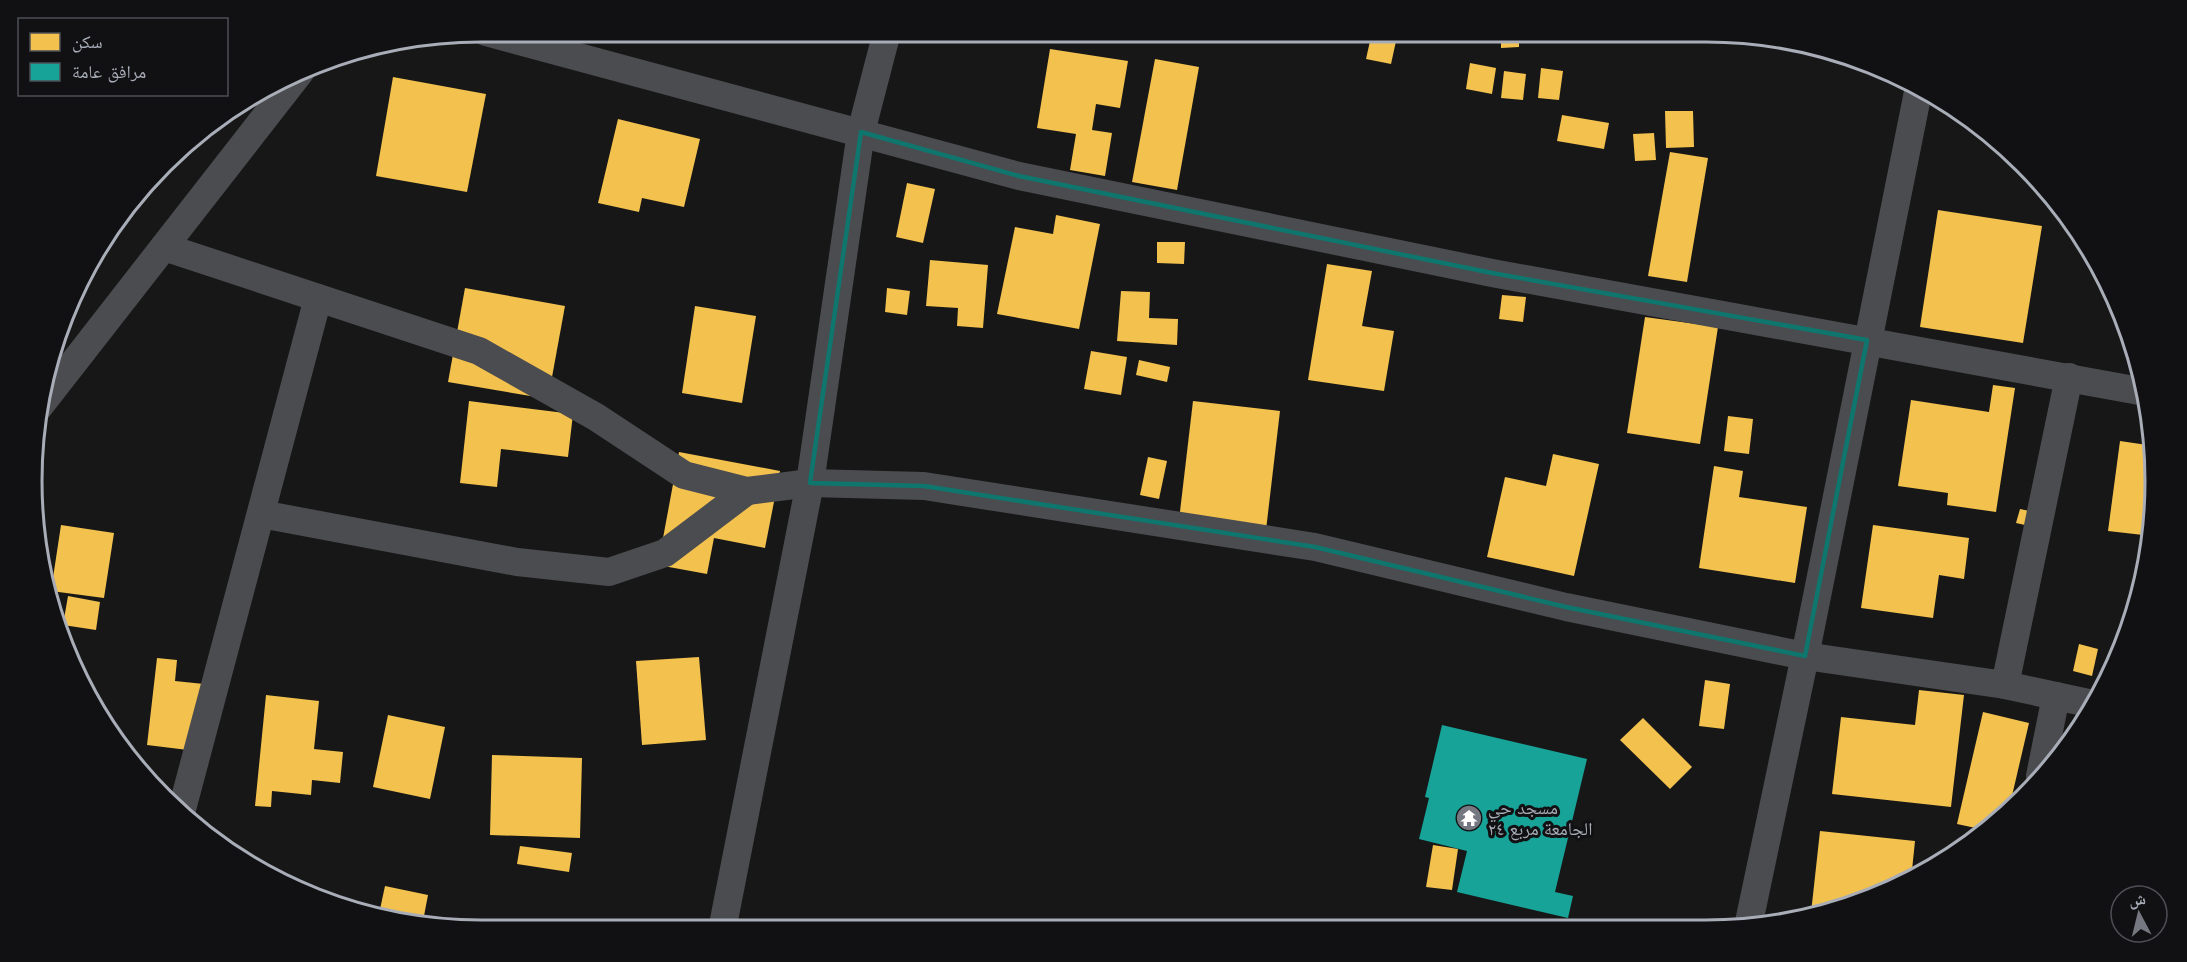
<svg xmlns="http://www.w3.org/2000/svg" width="2187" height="962" viewBox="0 0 2187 962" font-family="Jost,'Noto Naskh Arabic',sans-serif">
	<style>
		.homes { fill: #f2c14e }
		.public { fill: #17a398 }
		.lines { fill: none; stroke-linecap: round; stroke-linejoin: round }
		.street { stroke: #4b4c50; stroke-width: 28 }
		.marked { fill: none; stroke: #0f766e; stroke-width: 4.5; stroke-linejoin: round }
		.labels { text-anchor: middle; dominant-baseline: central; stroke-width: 6; stroke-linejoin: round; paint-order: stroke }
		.poi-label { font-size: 18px; fill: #a8adb8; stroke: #111113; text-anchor: start }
		.rim { fill: none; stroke: #a8adb8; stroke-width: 3 }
	</style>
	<rect width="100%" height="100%" fill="#171717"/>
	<!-- homes -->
	<g class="homes">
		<polygon points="1372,32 1398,32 1391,64 1366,59"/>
		<polygon points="1501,32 1519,32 1519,47 1501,48"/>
		<polygon points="1050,49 1128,61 1120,108 1096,104 1092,130 1112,133 1105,176 1070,170 1076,134 1037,128"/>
		<polygon points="1155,59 1199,67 1177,190 1132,182"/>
		<polygon points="1470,63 1496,68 1492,94 1466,89"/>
		<polygon points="1541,68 1563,71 1559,100 1538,98"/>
		<polygon points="1504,71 1526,74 1523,100 1501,98"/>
		<polygon points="393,77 486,94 467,192 376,176"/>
		<polygon points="1665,111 1693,111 1694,147 1666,148"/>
		<polygon points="1562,115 1609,123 1604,149 1557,141"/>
		<polygon points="618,119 700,139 684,207 642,198 639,212 598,203"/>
		<polygon points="1654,133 1656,160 1635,161 1633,134"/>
		<polygon points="1670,152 1708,158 1687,282 1648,276"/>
		<polygon points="907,183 935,189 923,243 896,237"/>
		<polygon points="1938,210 2042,226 2023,343 1920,327"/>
		<polygon points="1056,215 1100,224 1079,329 997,314 1015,227 1053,234"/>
		<polygon points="1157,242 1185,242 1184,264 1157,263"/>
		<polygon points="930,260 988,265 983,328 957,326 958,308 926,306"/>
		<polygon points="1327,264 1372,271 1362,326 1394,331 1384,391 1308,380"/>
		<polygon points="465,288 565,306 548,399 448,382"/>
		<polygon points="887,288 910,291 907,315 885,312"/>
		<polygon points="1121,291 1150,292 1149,318 1178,319 1177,345 1117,341"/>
		<polygon points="1502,295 1526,297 1523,322 1499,319"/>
		<polygon points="695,306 756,316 742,403 682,393"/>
		<polygon points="1645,317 1718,327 1700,444 1627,433"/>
		<polygon points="1091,351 1127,357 1121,395 1084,389"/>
		<polygon points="1139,360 1170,367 1167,382 1136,375"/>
		<polygon points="1993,385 2015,388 1996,512 1947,505 1948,493 1898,486 1911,400 1989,412"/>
		<polygon points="469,401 573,414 568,457 501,449 497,487 460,483"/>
		<polygon points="1193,401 1280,411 1266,530 1179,520"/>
		<polygon points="1728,416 1753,419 1749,454 1724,451"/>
		<polygon points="2120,441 2154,446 2152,536 2108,531"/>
		<polygon points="679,452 780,471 765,548 714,538 707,574 658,565"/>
		<polygon points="1553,454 1599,464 1574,576 1487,557 1505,477 1546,486"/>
		<polygon points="1148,457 1167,461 1159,499 1140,495"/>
		<polygon points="1714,466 1743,471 1739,497 1807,507 1795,583 1699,568"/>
		<polygon points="2020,509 2047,515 2043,529 2016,523"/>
		<polygon points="61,525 114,533 104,598 51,591"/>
		<polygon points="1873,525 1969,538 1964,579 1939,575 1933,618 1861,608"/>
		<polygon points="68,596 100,602 96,630 63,625"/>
		<polygon points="2079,644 2098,649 2092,676 2073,671"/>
		<polygon points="699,657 706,740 642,745 636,661"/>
		<polygon points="157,658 177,660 175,681 204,684 196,751 147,745"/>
		<polygon points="1705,680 1730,684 1724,729 1699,726"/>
		<polygon points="1919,690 1964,695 1951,807 1832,794 1841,717 1915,725"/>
		<polygon points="266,695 319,701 314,749 343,752 340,783 312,780 311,795 272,791 271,807 255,806"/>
		<polygon points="1983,712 2029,723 2008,813 1985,830 1957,824"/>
		<polygon points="388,715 445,727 430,799 373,787"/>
		<polygon points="1643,718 1692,767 1670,789 1620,740"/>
		<polygon points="492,755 582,758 580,838 490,835"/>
		<polygon points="1820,831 1915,841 1911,880 1904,884 1811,913"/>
		<polygon points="1433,845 1458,849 1452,890 1426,887"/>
		<polygon points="520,846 572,853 569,872 517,864"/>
		<polygon points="385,886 428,895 423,921 379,914"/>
	</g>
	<!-- public -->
	<polygon class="public" points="1442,725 1587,759 1555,892 1573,896 1568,918 1457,892 1467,851 1419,839 1429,798 1425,797"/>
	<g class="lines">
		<!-- street -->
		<g class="street">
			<polyline points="486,32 1019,176 1492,273 2145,392"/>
			<polyline points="164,247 479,351 596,417 684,475 747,491 810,483 924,486 1315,547 1566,607 1805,656 2005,685 2093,704"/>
			<polyline points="39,407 301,71"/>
			<polyline points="261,514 517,562 609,572 665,553 747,491"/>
			<polyline points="2005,685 2069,377"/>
			<polyline points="2040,776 2056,696"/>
			<polyline points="181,813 318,298"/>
			<polyline points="1748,927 1805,656 1919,87"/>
			<polyline points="722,930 810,483 861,132 887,32"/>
		</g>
	</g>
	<!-- marked area -->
	<path class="marked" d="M861 132 1019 176 1492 273 1867 340 1805 656 1566 607 1315 547 924 486 810 483Z"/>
	<!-- icons -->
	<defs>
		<g id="temple-disc" transform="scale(1.35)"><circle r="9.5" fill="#757880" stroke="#111113"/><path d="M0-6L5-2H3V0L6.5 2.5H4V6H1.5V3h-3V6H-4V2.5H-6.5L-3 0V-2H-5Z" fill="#fff"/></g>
	</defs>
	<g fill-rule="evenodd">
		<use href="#temple-disc" x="1469" y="818"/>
	</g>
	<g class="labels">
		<!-- poi labels -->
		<g class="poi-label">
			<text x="1488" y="808">مسجد حي<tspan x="1488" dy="21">الجامعة مربع ٢٤</tspan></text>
		</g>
	</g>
	<!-- crop -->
	<path d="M0 0H2187V962H0ZM481 42H1706A439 439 0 0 1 2145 481V481A439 439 0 0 1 1706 920H481A439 439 0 0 1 42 481V481A439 439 0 0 1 481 42Z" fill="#111113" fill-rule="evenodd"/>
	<path class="rim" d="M481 42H1706A439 439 0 0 1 2145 481V481A439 439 0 0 1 1706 920H481A439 439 0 0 1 42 481V481A439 439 0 0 1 481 42Z"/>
	<!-- legend -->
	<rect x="18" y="18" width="210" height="78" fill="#111113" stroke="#4d4f55" stroke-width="1.5"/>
	<rect x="30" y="33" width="30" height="18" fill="#f2c14e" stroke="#4d4f55" stroke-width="1.5"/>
	<text x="72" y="48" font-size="18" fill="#a8adb8">سكن</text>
	<rect x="30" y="63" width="30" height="18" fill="#17a398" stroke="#4d4f55" stroke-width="1.5"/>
	<text x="72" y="78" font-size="18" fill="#a8adb8">مرافق عامة</text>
	<!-- north arrow -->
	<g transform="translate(2139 914) rotate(353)"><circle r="28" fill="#111113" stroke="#4d4f55" stroke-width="1.5"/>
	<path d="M0-4.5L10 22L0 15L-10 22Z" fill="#757880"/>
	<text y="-9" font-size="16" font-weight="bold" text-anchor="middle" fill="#a8adb8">ش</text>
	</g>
</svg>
